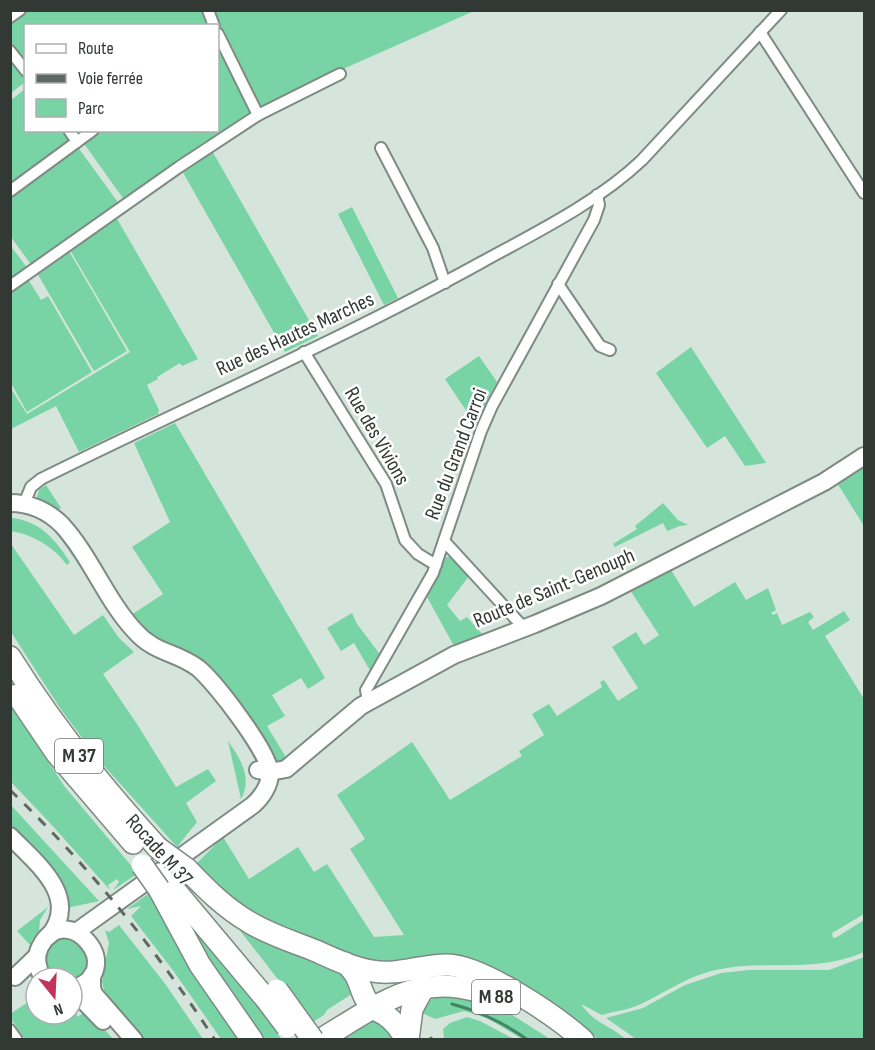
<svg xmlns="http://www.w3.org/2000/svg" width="875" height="1050" viewBox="0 0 875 1050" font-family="'Sofia Sans Condensed',sans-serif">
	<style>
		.green { fill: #78d4a4 }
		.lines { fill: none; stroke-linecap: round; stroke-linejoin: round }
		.stream { stroke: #428664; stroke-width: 3 }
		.street-casing { stroke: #7d8b83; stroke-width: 14 }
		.secondary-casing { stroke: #7d8b83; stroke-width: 20 }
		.highway-casing { stroke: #7d8b83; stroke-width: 24 }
		.street { stroke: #fff; stroke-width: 10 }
		.secondary { stroke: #fff; stroke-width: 16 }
		.highway { stroke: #fff; stroke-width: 21 }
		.rail { stroke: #5f6862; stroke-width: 3; stroke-dasharray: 10 10; stroke-linecap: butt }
		.highway-bridge-casing { stroke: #7d8b83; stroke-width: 24; stroke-linecap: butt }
		.highway-bridge { stroke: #fff; stroke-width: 21 }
		.labels { text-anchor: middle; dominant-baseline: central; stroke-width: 5; stroke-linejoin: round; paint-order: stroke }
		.shield { fill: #fff; stroke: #707471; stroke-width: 1.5 }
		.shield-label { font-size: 20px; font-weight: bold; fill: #323834 }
		.street-label { font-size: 21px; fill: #323834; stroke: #fff }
	</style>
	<rect width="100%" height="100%" fill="#d6e5dc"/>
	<!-- green -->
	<g class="green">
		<polygon points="11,11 474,11 343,69 268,106 125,201 75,131 218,130 218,26 26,26 25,82 11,93"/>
		<polygon points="25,89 26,130 63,131 69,138 69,141 11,185 11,100"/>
		<polygon points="77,146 120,205 32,266 11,237 10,194"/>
		<polygon points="211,149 318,336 285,352 181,169"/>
		<polygon points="352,207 398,298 384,305 338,214"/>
		<polygon points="116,217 198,359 182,366 180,363 157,377 158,379 147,385 159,410 158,414 79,452 56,406 11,429 10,387 27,414 130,352 70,250"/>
		<polygon points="10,245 28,269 10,281"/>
		<polygon points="69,251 127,351 94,371 37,273"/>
		<polygon points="28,279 41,300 48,296 92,372 27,412 11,383 10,293"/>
		<polygon points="691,347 766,463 745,466 725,436 707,448 656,373"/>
		<polygon points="479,356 497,382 475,424 445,379"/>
		<polygon points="175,423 325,678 308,689 301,678 272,695 285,716 267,726 287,759 284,762 274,761 215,675 153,638 131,615 163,594 132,547 170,522 134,443"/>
		<polygon points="864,465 864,526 837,483"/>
		<polygon points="46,485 61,508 57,511 39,501 37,497 39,490"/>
		<polygon points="663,503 678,520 688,525 680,526 667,531 663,523 615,547 613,544 637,529 635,526"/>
		<path d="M11 518C39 520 56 540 70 562L67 565C53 546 33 535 11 531Z"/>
		<polygon points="11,544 74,635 103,615 119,638 134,652 103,674 137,724 176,787 208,769 216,781 186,803 197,822 177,847 97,758 60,708 11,632"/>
		<polygon points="446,557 452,557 469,576 447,605 460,621 467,617 483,635 454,646 427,597"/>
		<path d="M671 570 694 607 735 582 746 600 768 588 776 610 771 613 773 615 777 613 782 625 810 612 814 617 808 622 813 630 844 611 850 620 825 636 864 699V914L832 933 833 938 837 937 864 920V952C814 974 768 959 716 970 689 976 669 990 645 1002 632 1009 616 1011 602 1015L581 1004C595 1024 609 1025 626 1039H598L549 1001 500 973 368 964 244 911 195 865 223 837 249 879 298 847 314 872 327 864 374 937 404 935 350 849 365 839 337 795 412 742 450 800 522 756 519 751 544 735 532 714 549 704 557 716 602 687 600 682 604 680 618 701 638 688 612 647 636 632 644 645 659 635 630 590Z"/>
		<polygon points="352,613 357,624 379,653 371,672 354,643 341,651 327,628"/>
		<polygon points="10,705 65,787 134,869 137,874 113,890 119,882 117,879 108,885 110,890 49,822 11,782"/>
		<path d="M228 741C240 758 253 778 241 799Z"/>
		<polygon points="10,804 99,901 67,908 11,830"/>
		<polygon points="148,894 151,894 240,1039 221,1039 172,969 131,916 141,906 127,909"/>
		<polygon points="171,900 254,1000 281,1039 261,1039 199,954"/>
		<polygon points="48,907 40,920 39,931 32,940 31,946 17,931"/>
		<polygon points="231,919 340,967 355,992 327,1010 324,1015 313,1022 308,1018"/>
		<polygon points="119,925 166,985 203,1039 142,1039 105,995 102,981 109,943 105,930 109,932"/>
		<path d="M69 938 85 947C89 967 90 971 72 983V978H52C35 961 47 939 69 938Z"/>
		<polygon points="864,957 864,1039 636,1039 606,1018 643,1008 685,985 721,973 749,970 829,970"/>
		<path d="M450 993 503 1009 550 1039H522L487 1018 464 1011 435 1019 420 1012C428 999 436 996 450 993Z"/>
		<polygon points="36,997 36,1014 72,1014 72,1006 78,1017 87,1010 113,1039 25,1039 11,1019 10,1014"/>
		<polygon points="374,1013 397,1040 334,1040"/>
		<polygon points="467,1017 480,1021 514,1039 444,1039 443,1029 450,1023"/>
	</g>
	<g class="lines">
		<!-- stream -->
		<g class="stream">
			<path d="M452 1004C479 1011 504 1023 528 1040"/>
			<polyline points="431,1038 432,1040"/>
		</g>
		<!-- street casing -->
		<g class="street-casing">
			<g id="street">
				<polyline points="208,10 214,26"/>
				<polyline points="10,17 20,10"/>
				<polyline points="760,32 864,193"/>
				<polyline points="218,34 258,115"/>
				<polyline points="10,51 26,71"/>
				<polyline points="69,130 77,142"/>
				<polyline points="381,148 433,248 445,283"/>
				<polyline points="10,191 93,130"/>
				<polyline points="558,284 600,346 610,350"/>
				<polyline points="10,286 179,167 258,115 340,74"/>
				<polyline points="304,352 386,484 405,540 418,554 436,565"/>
				<path d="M24 504 31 487 41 479C188 406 339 341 482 262 535 233 598 202 642 160L781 10"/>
				<polyline points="444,541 524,628"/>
				<polyline points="368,701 366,690 369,685 433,573 481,431 492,406 594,220 599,205 597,195"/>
				<polyline points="10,1030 17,1040"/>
			</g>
		</g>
		<!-- secondary casing -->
		<g class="secondary-casing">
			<g id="secondary">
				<path d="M10 503C31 503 48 511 62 525 91 557 106 600 135 631 154 653 177 652 198 668 215 682 269 752 270 773 270 785 262 797 253 805L76 932"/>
				<polyline points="258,770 270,772 286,769 361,706 454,655 535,624 601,596 824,482 864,456"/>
				<path d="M10 836C36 863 81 897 49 936"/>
				<polyline points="92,975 92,988 94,994 134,1040"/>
				<polyline points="15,977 37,956"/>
				<path d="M43 978C37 968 35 957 40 947 66 896 131 971 72 989"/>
				<polyline points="72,989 103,1021"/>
			</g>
		</g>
		<!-- highway casing -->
		<g class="highway-casing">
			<g id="highway">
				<path d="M10 657C53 726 103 788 158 848"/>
				<polyline points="17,695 57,754 133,843"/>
				<path d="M187 869C206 889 225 908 249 922 270 935 294 942 316 951 334 959 353 968 372 971 398 976 423 964 449 965 484 967 556 1016 583 1040"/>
				<polyline points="168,882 266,999"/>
				<polyline points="159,889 200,965 252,1040"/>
				<path d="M345 963C363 977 358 994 372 1007 375 1010 380 1012 384 1014 393 1020 401 1030 406 1040"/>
				<path d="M320 1040C388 999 427 964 507 1003"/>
				<polyline points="408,1040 412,1009 424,987"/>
			</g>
		</g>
		<!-- street -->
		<use href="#street" class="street"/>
		<!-- secondary -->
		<use href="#secondary" class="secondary"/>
		<!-- highway -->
		<use href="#highway" class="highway"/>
		<!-- rail -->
		<path class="rail" d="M10 790C88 865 156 949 215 1040"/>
		<!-- highway-bridge casing -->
		<g class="highway-bridge-casing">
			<g id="highway-bridge">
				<polyline points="158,848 187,869"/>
				<polyline points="142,865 159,889"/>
				<polyline points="277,990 313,1040"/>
				<polyline points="266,999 287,1027"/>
			</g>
		</g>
		<!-- highway-bridge -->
		<use href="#highway-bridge" class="highway-bridge"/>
	</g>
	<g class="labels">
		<!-- shield labels -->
		<g class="shield">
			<rect x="55" y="739" width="48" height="34" rx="4.5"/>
			<rect x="472" y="980" width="48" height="34" rx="4.5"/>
		</g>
		<g class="shield-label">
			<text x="79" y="756">M 37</text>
			<text x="496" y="997">M 88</text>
		</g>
		<!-- street labels -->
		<g class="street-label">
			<text transform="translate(295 334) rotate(-25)">Rue des Hautes Marches</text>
			<text transform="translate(377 436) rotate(60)">Rue des Vivions</text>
			<text transform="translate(456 454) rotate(-69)">Rue du Grand Carroi</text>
			<text transform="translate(554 588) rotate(-23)">Route de Saint-Genouph</text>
			<text transform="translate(159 850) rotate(48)">Rocade M 37</text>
		</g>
	</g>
	<!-- border -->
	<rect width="875" height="1050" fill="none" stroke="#323834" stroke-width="24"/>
	<!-- legend -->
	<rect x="24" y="24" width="195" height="108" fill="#ffffff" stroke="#adafae" stroke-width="1.5"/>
	<rect x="36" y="44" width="30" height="9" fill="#ffffff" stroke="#adafae" stroke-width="1.5"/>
	<text x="78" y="54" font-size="18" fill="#323834">Route</text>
	<rect x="36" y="74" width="30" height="9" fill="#5f6862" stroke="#adafae" stroke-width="1.5"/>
	<text x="78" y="84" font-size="18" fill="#323834">Voie ferrée</text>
	<rect x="36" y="99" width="30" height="18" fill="#78d4a4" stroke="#adafae" stroke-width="1.5"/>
	<text x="78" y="114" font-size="18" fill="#323834">Parc</text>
	<!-- north arrow -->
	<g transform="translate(54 996) rotate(162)"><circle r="28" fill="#ffffff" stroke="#adafae" stroke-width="1.5"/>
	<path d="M0-4.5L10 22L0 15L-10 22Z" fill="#c3345a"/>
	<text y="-9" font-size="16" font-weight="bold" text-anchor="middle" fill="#323834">N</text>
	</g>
</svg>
